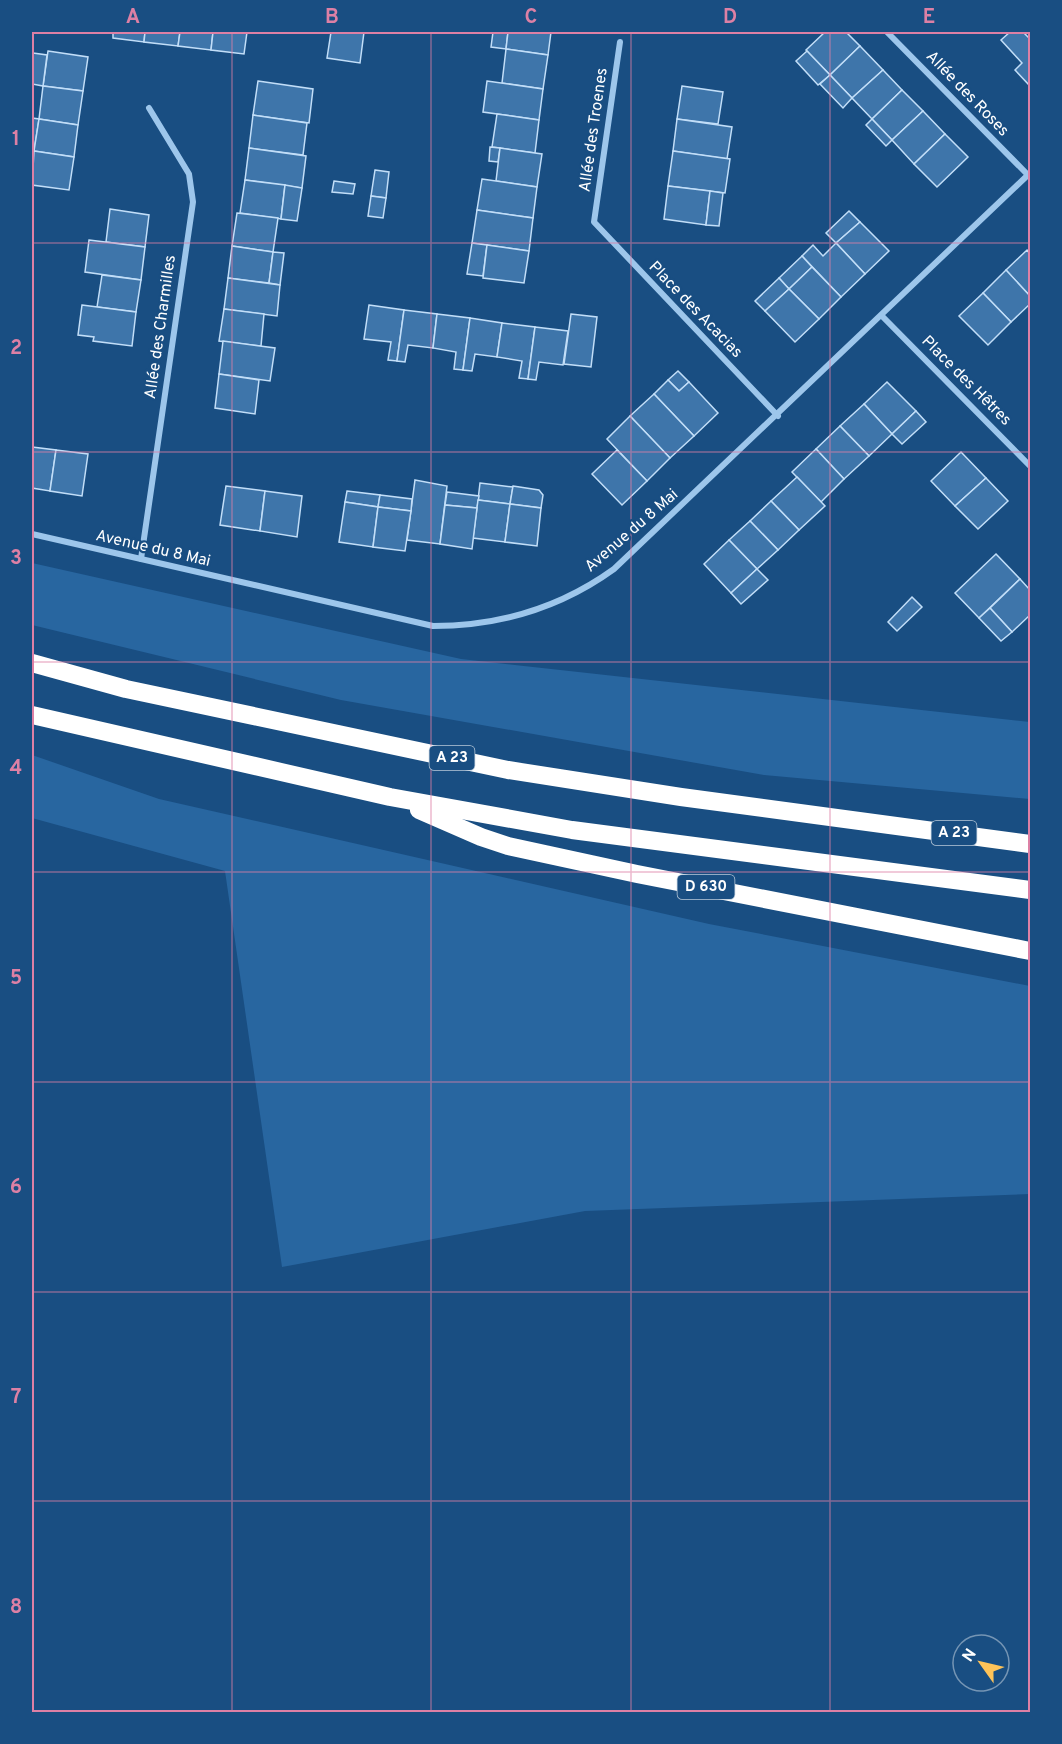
<svg xmlns="http://www.w3.org/2000/svg" width="1062" height="1744" viewBox="0 0 1062 1744" font-family="Overpass,sans-serif">
	<style>
		.green { fill: #2866a0 }
		.building { fill: #3e75aa; stroke: #c2def8; stroke-width: 1.5 }
		.lines { fill: none; stroke-linecap: round; stroke-linejoin: round }
		.minor { stroke: #9dc6eb; stroke-width: 6 }
		.motorway { stroke: #fff; stroke-width: 18 }
		.grid { fill: none; stroke: #dd80a5; stroke-width: 1.5; stroke-opacity: 0.55 }
		.labels { text-anchor: middle; dominant-baseline: central; stroke-width: 4.5; stroke-linejoin: round; paint-order: stroke }
		.shield { fill: #194e82; stroke: #bacada; stroke-width: 1.5 }
		.shield-label { font-size: 15px; font-weight: bold; fill: #fff }
		.street-label { font-size: 16px; fill: #fff; stroke: #194e82 }
		.neatline { fill: none; stroke: #dd80a5; stroke-width: 2 }
		.grid-label { font-size: 20px; text-anchor: middle; font-weight: bold; fill: #dd80a5 }
	</style>
	<rect width="100%" height="100%" fill="#194e82"/>
	<!-- green -->
	<g class="green">
		<polygon points="32,563 461,659 1030,722 1030,799 764,775 341,700 32,625"/>
		<polygon points="32,755 159,799 709,924 1030,986 1030,1194 585,1211 282,1267 225,871 32,818"/>
	</g>
	<!-- building -->
	<g class="building">
		<polygon points="113,32 145,32 144,42 113,38"/>
		<polygon points="145,32 180,32 178,46 144,42"/>
		<polygon points="180,32 213,32 211,50 178,46"/>
		<polygon points="213,32 247,32 244,54 211,50"/>
		<polygon points="324,32 364,32 360,63 327,58 331,32"/>
		<polygon points="493,32 508,32 506,49 491,47"/>
		<polygon points="508,32 551,32 548,55 506,49"/>
		<polygon points="825,32 846,32 860,46 830,75 806,50"/>
		<polygon points="1010,32 1023,32 1030,39 1030,86 1015,70 1022,63 1001,40"/>
		<polygon points="860,46 883,70 852,98 830,75"/>
		<polygon points="506,49 548,55 543,89 502,83"/>
		<polygon points="48,51 88,57 83,91 43,86"/>
		<polygon points="807,51 830,75 818,85 796,61"/>
		<polygon points="33,53 47,55 43,86 32,84"/>
		<polygon points="883,70 902,90 872,119 852,98"/>
		<polygon points="830,75 852,98 843,108 820,84"/>
		<polygon points="258,81 313,89 309,123 253,115"/>
		<polygon points="487,81 543,89 539,120 483,112"/>
		<polygon points="43,86 83,91 78,125 39,119"/>
		<polygon points="682,86 723,92 718,124 677,119"/>
		<polygon points="902,90 923,111 892,140 872,119"/>
		<polygon points="923,111 945,134 914,164 892,140"/>
		<polygon points="497,114 539,120 535,153 492,147"/>
		<polygon points="253,115 307,123 303,155 249,148"/>
		<polygon points="32,118 39,119 34,151 32,151"/>
		<polygon points="39,119 78,125 74,157 34,151"/>
		<polygon points="677,119 732,127 727,159 673,151"/>
		<polygon points="872,119 892,140 886,146 866,125"/>
		<polygon points="945,134 968,157 937,187 914,164"/>
		<polygon points="490,147 500,148 498,162 489,161"/>
		<polygon points="249,148 306,156 302,188 245,180"/>
		<polygon points="500,148 542,154 537,187 496,181"/>
		<polygon points="34,151 74,157 69,190 32,185"/>
		<polygon points="673,151 730,159 725,193 668,186"/>
		<polygon points="375,170 389,172 386,198 371,196"/>
		<polygon points="482,179 537,187 533,218 477,210"/>
		<polygon points="245,180 285,185 281,219 240,213"/>
		<polygon points="334,181 355,184 353,194 332,192"/>
		<polygon points="285,185 302,188 297,221 281,219"/>
		<polygon points="668,186 710,191 706,225 664,219"/>
		<polygon points="710,191 723,193 719,226 706,225"/>
		<polygon points="371,196 386,198 383,218 368,216"/>
		<polygon points="110,209 149,215 145,247 106,242"/>
		<polygon points="477,210 533,218 529,251 472,243"/>
		<polygon points="849,211 860,222 836,243 826,233"/>
		<polygon points="237,213 278,218 273,252 232,246"/>
		<polygon points="860,222 889,251 865,274 836,243"/>
		<polygon points="89,240 145,247 141,280 85,272"/>
		<polygon points="472,243 487,245 483,276 467,274"/>
		<polygon points="836,243 865,274 841,297 802,256 813,245 823,256"/>
		<polygon points="487,245 529,251 524,283 483,278"/>
		<polygon points="232,246 273,252 269,283 228,278"/>
		<polygon points="1027,250 1030,254 1030,296 1006,270"/>
		<polygon points="273,252 284,253 280,285 269,283"/>
		<polygon points="802,256 812,267 789,289 779,278"/>
		<polygon points="812,267 841,297 819,319 789,289"/>
		<polygon points="1006,270 1030,296 1030,304 1011,322 983,293"/>
		<polygon points="102,275 141,280 136,312 97,307"/>
		<polygon points="228,278 280,285 277,316 224,309"/>
		<polygon points="779,278 789,289 765,311 755,301"/>
		<polygon points="789,289 819,319 795,342 765,311"/>
		<polygon points="983,293 1011,322 988,345 959,316"/>
		<polygon points="82,305 136,312 132,346 93,341 94,337 78,335"/>
		<polygon points="369,305 404,310 397,361 388,360 391,342 364,339"/>
		<polygon points="224,309 264,314 261,346 219,341"/>
		<polygon points="404,310 437,314 433,348 408,345 405,362 397,361"/>
		<polygon points="437,314 470,318 463,370 454,369 456,352 433,348"/>
		<polygon points="571,314 597,317 591,367 564,364"/>
		<polygon points="470,318 502,323 497,357 475,354 472,371 463,370"/>
		<polygon points="502,323 535,327 528,379 519,378 522,361 497,357"/>
		<polygon points="535,327 568,331 563,365 539,362 536,380 528,379"/>
		<polygon points="223,341 275,348 270,381 219,374"/>
		<polygon points="678,371 689,382 679,391 668,380"/>
		<polygon points="219,374 259,380 255,414 215,408"/>
		<polygon points="668,380 679,391 689,382 718,413 694,436 654,394"/>
		<polygon points="887,382 916,411 892,434 864,404"/>
		<polygon points="654,394 694,436 670,458 630,416"/>
		<polygon points="864,404 892,434 869,456 840,426"/>
		<polygon points="916,411 926,422 902,444 892,434"/>
		<polygon points="630,416 670,458 647,481 607,439"/>
		<polygon points="840,426 869,456 844,479 816,449"/>
		<polygon points="32,447 56,450 50,491 32,488"/>
		<polygon points="816,449 844,479 821,502 792,472"/>
		<polygon points="56,450 88,454 82,496 50,491"/>
		<polygon points="617,450 647,481 622,505 592,474"/>
		<polygon points="961,452 986,478 955,506 931,481"/>
		<polygon points="797,477 825,506 799,530 771,501"/>
		<polygon points="986,478 1008,501 978,529 955,506"/>
		<polygon points="415,480 447,486 440,544 407,540"/>
		<polygon points="480,483 513,487 510,504 478,500"/>
		<polygon points="226,486 265,491 260,531 220,525"/>
		<polygon points="513,486 539,490 543,495 541,508 510,504"/>
		<polygon points="265,491 302,496 297,537 260,531"/>
		<polygon points="347,491 380,495 378,507 345,502"/>
		<polygon points="447,492 479,496 477,508 445,505"/>
		<polygon points="380,495 412,499 411,511 378,507"/>
		<polygon points="478,500 510,504 505,542 473,538"/>
		<polygon points="771,501 799,530 778,550 750,521"/>
		<polygon points="345,502 378,507 373,547 339,542"/>
		<polygon points="510,504 541,508 537,546 505,542"/>
		<polygon points="445,505 477,508 472,549 440,544"/>
		<polygon points="378,507 411,511 405,551 373,547"/>
		<polygon points="750,521 778,550 757,569 729,540"/>
		<polygon points="729,540 757,569 731,593 704,564"/>
		<polygon points="996,554 1020,579 979,618 955,593"/>
		<polygon points="757,569 768,580 741,604 731,593"/>
		<polygon points="1020,579 1030,590 1030,615 1012,632 990,608"/>
		<polygon points="912,597 922,607 897,631 888,622"/>
		<polygon points="990,608 1012,632 1001,641 979,618"/>
	</g>
	<g class="lines">
		<!-- minor -->
		<g class="minor">
			<polyline points="887,32 1028,175"/>
			<polyline points="620,42 594,222 778,416"/>
			<polyline points="882,316 1030,466"/>
			<path d="M32 534 433 626C499 626 560 608 614 569L1030 173"/>
			<polyline points="141,559 193,202 189,174 149,108"/>
		</g>
		<!-- motorway -->
		<g class="motorway">
			<polyline points="32,663 126,689 508,770 681,797 1030,844"/>
			<polyline points="32,715 390,797 572,830 1030,890"/>
			<polyline points="419,810 481,837 508,846 637,874 1030,951"/>
		</g>
	</g>
	<!-- grid -->
	<path class="grid" d="M232 32V1712M431 32V1712M631 32V1712M830 32V1712M32 243H1030M32 452H1030M32 662H1030M32 872H1030M32 1082H1030M32 1292H1030M32 1501H1030"/>
	<g class="labels">
		<!-- shield labels -->
		<g class="shield">
			<rect x="429.5" y="746" width="45" height="24" rx="4.5"/>
			<rect x="931.5" y="821" width="45" height="24" rx="4.5"/>
			<rect x="677.5" y="875" width="57" height="24" rx="4.5"/>
		</g>
		<g class="shield-label">
			<text x="452" y="758">A 23</text>
			<text x="954" y="833">A 23</text>
			<text x="706" y="887">D 630</text>
		</g>
		<!-- street labels -->
		<g class="street-label">
			<text transform="translate(967 94) rotate(46)">Allée des Roses</text>
			<text transform="translate(594 130) rotate(-82)">Allée des Troenes</text>
			<text transform="translate(695 310) rotate(46)">Place des Acacias</text>
			<text transform="translate(161 327) rotate(-82)">Allée des Charmilles</text>
			<text transform="translate(966 381) rotate(45)">Place des Hêtres</text>
			<text transform="translate(632 531) rotate(-41)">Avenue du 8 Mai</text>
			<text transform="translate(153 549) rotate(13)">Avenue du 8 Mai</text>
		</g>
	</g>
	<!-- border -->
	<rect width="1062" height="1744" fill="none" stroke="#194e82" stroke-width="66"/>
	<!-- north arrow -->
	<g transform="translate(981 1663) rotate(304)"><circle r="28" fill="#194e82" stroke="#7595b4" stroke-width="1.5"/>
	<path d="M0-4.5L10 22L0 15L-10 22Z" fill="#fec358"/>
	<text y="-9" font-size="16" font-weight="bold" text-anchor="middle" fill="#ffffff">N</text>
	</g>
	<rect x="33" y="33" width="996" height="1678" class="neatline"/>
	<g class="grid-label">
		<text x="133" y="23">A</text>
		<text x="332" y="23">B</text>
		<text x="531" y="23">C</text>
		<text x="730" y="23">D</text>
		<text x="929" y="23">E</text>
		<text x="16" y="145">1</text>
		<text x="16" y="354">2</text>
		<text x="16" y="564">3</text>
		<text x="16" y="774">4</text>
		<text x="16" y="984">5</text>
		<text x="16" y="1193">6</text>
		<text x="16" y="1403">7</text>
		<text x="16" y="1613">8</text>
	</g>
</svg>
